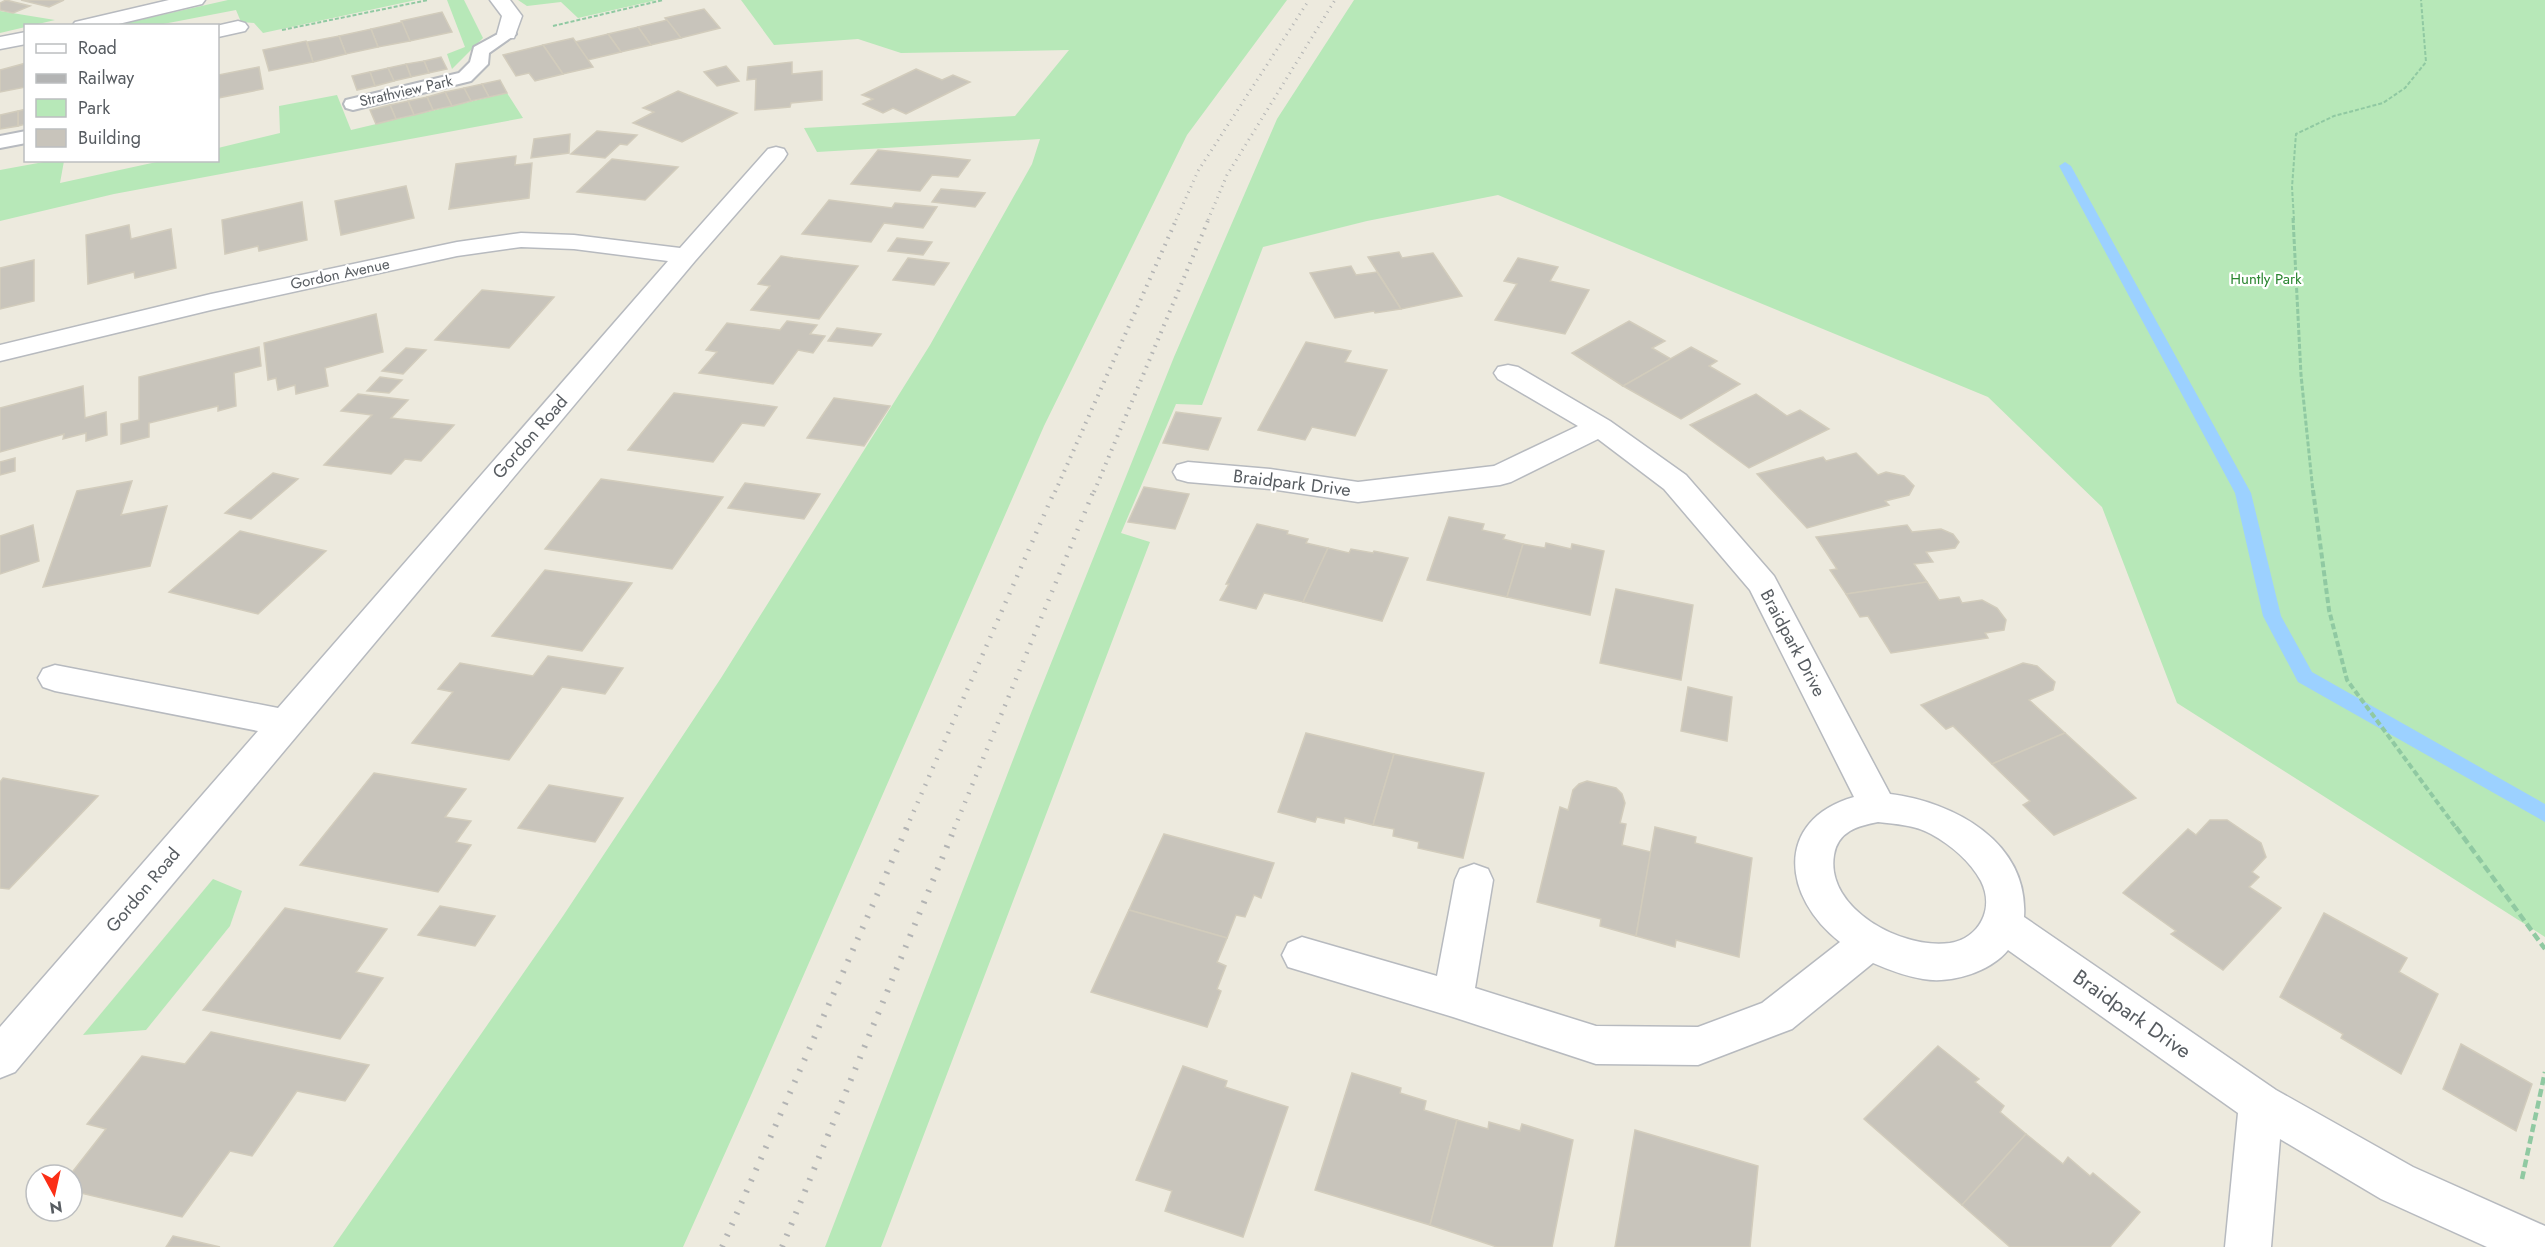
<svg xmlns="http://www.w3.org/2000/svg" width="2545" height="1247" viewBox="0 0 2545 1247" font-family="Jost,sans-serif">
	<style>
		.green { fill: #b7e8b8 }
		.lines { fill: none; stroke-linecap: round; stroke-linejoin: round }
		.stream { fill: #9cd1ff; fill-rule: evenodd }
		.building { fill: #c8c4bb; stroke: #d2ccbc; stroke-width: 1.5 }
		.service-casing { stroke: #b7babf; stroke-width: 4 }
		.minor-casing { stroke: #b7babf; stroke-width: 3 }
		.path-far3 { stroke: #90c9a2; stroke-width: 2; stroke-dasharray: 4 2; stroke-linecap: butt }
		.path-far2 { stroke: #90c9a2; stroke-width: 3; stroke-dasharray: 5 2; stroke-linecap: butt }
		.path-far1 { stroke: #90c9a2; stroke-width: 4; stroke-dasharray: 6 3; stroke-linecap: butt }
		.path { stroke: #90c9a2; stroke-width: 4.5; stroke-dasharray: 8 4; stroke-linecap: butt }
		.service { fill: #fff; fill-rule: evenodd }
		.minor { fill: #fff; fill-rule: evenodd }
		.rail-far3 { stroke: #b3b4b4; stroke-width: 3; stroke-dasharray: 1 5; stroke-linecap: butt }
		.rail-far2 { stroke: #b3b4b4; stroke-width: 4; stroke-dasharray: 1.5 6; stroke-linecap: butt }
		.rail-far1 { stroke: #b3b4b4; stroke-width: 4.5; stroke-dasharray: 1.5 8; stroke-linecap: butt }
		.rail { stroke: #b3b4b4; stroke-width: 6; stroke-dasharray: 2 10; stroke-linecap: butt }
		.labels { text-anchor: middle; dominant-baseline: central; stroke-width: 4.5; stroke-linejoin: round; paint-order: stroke }
		.far-street-label { font-size: 15px; fill: #575c61; stroke: #fff }
		.far-park-label { font-size: 15px; fill: #2b8631; stroke: #fff }
		.street-label { font-size: 18px; fill: #575c61; stroke: #fff }
		.near-street-label { font-size: 21px; fill: #575c61; stroke: #fff }
	</style>
	<rect width="100%" height="100%" fill="#edeade"/>
	<!-- green -->
	<g class="green">
		<polygon points="228,0 416,0 263,33 254,23 241,22 236,10 158,25 117,25"/>
		<polygon points="447,0 464,0 483,38 452,69 447,54 465,47"/>
		<polygon points="518,0 657,0 578,18 561,2 527,6"/>
		<polygon points="741,0 1287,0 1187,135 1044,426 752,1093 683,1247 333,1247 563,916 721,678 930,345 1032,164 1040,139 817,152 804,128 1015,116 1069,50 901,53 858,39 774,45"/>
		<polygon points="1354,0 2545,0 2545,937 2177,703 2102,507 1988,397 1498,195 1367,221 1263,247 1202,405 1176,404 1121,533 1150,542 881,1247 825,1247 1031,713 1174,357 1277,119"/>
		<polygon points="0,11 55,20 0,33"/>
		<polygon points="507,93 523,118 114,194 0,221 0,170 49,161 64,161 60,183 161,161 218,160 218,148 280,133 279,106 337,95 351,130"/>
		<polygon points="213,879 242,891 230,926 146,1030 83,1035"/>
	</g>
	<g class="lines">
		<!-- stream -->
		<polygon class="stream" points="2065,162 2071,166 2251,493 2281,616 2312,672 2545,804 2545,822 2298,682 2263,616 2235,493 2059,166"/>
	</g>
	<!-- building -->
	<g class="building">
		<polygon points="6,0 30,6 13,13 0,10 0,3"/>
		<polygon points="21,0 64,0 49,7"/>
		<polygon points="704,9 720,28 681,38 665,18"/>
		<polygon points="442,12 452,32 410,41 401,21"/>
		<polygon points="667,20 681,38 651,45 638,27"/>
		<polygon points="402,22 410,41 378,47 371,29"/>
		<polygon points="638,27 651,45 621,52 608,34"/>
		<polygon points="371,29 378,47 346,54 339,36"/>
		<polygon points="608,34 621,52 588,60 575,42"/>
		<polygon points="339,36 346,54 313,62 307,42"/>
		<polygon points="573,38 593,67 563,74 543,45"/>
		<polygon points="306,41 313,62 269,71 263,50"/>
		<polygon points="543,45 563,74 535,81 529,73 516,76 503,55"/>
		<polygon points="441,57 447,69 429,73 424,61"/>
		<polygon points="424,61 429,73 411,77 406,64"/>
		<polygon points="792,62 792,74 822,71 822,100 791,103 790,107 755,110 756,79 747,80 748,67"/>
		<polygon points="26,63 26,87 0,92 0,70"/>
		<polygon points="406,64 411,77 394,81 388,68"/>
		<polygon points="726,66 739,81 717,86 704,72"/>
		<polygon points="259,67 263,89 218,98 218,75"/>
		<polygon points="388,68 394,81 375,86 370,72"/>
		<polygon points="916,69 942,80 953,75 970,82 906,114 893,108 883,113 863,104 873,99 862,95"/>
		<polygon points="370,72 375,86 357,90 352,76"/>
		<polygon points="500,80 507,93 489,97 482,84"/>
		<polygon points="482,84 489,97 471,101 464,88"/>
		<polygon points="464,88 471,101 452,106 445,92"/>
		<polygon points="678,91 688,95 737,113 682,142 633,123 654,112 643,108"/>
		<polygon points="445,92 452,106 433,110 427,97"/>
		<polygon points="427,97 433,110 414,115 408,101"/>
		<polygon points="408,101 414,115 396,119 390,105"/>
		<polygon points="390,105 396,119 376,124 370,110"/>
		<polygon points="26,109 26,124 18,126 18,111"/>
		<polygon points="18,111 18,126 0,129 0,115"/>
		<polygon points="597,131 637,135 627,145 620,144 605,158 571,154"/>
		<polygon points="570,134 569,153 531,158 534,139"/>
		<polygon points="878,150 945,157 970,160 958,177 932,175 920,191 851,184"/>
		<polygon points="516,156 515,165 532,163 529,198 449,209 456,164"/>
		<polygon points="612,159 678,167 645,200 577,192"/>
		<polygon points="406,186 414,218 341,235 335,201"/>
		<polygon points="941,189 985,193 975,207 932,202"/>
		<polygon points="829,200 892,208 895,203 937,207 923,228 884,223 871,242 802,234"/>
		<polygon points="302,202 307,240 259,251 258,246 225,254 222,220"/>
		<polygon points="129,225 131,239 171,229 176,268 135,278 134,272 88,284 86,235"/>
		<polygon points="897,238 932,242 923,255 888,251"/>
		<polygon points="1399,252 1402,258 1433,253 1462,296 1401,309 1368,257"/>
		<polygon points="781,256 793,258 858,266 819,319 751,310 770,286 758,284"/>
		<polygon points="908,258 949,263 934,285 893,280"/>
		<polygon points="1518,258 1558,267 1550,281 1589,290 1565,334 1495,320 1517,284 1504,281"/>
		<polygon points="34,260 34,301 0,309 0,268"/>
		<polygon points="1351,266 1356,275 1377,272 1401,309 1375,313 1374,311 1335,318 1310,273"/>
		<polygon points="482,290 554,297 509,348 435,340"/>
		<polygon points="376,314 383,352 325,368 328,386 296,394 295,385 278,390 276,378 268,380 264,343"/>
		<polygon points="787,321 817,325 810,334 825,336 813,353 798,350 773,384 699,373 717,352 706,350 727,323 780,330"/>
		<polygon points="1629,321 1665,341 1652,348 1671,359 1623,386 1572,353"/>
		<polygon points="837,328 881,334 872,346 828,341"/>
		<polygon points="1306,342 1351,351 1345,362 1387,370 1355,436 1312,427 1305,440 1258,430"/>
		<polygon points="259,347 261,366 234,373 236,406 218,411 218,406 149,423 149,437 121,444 121,424 139,420 139,377"/>
		<polygon points="1691,347 1717,361 1709,366 1740,384 1681,419 1623,386"/>
		<polygon points="406,348 426,350 403,374 382,371"/>
		<polygon points="380,377 402,380 389,393 367,391"/>
		<polygon points="83,386 85,418 106,412 107,435 86,441 86,433 63,439 64,434 0,452 0,408"/>
		<polygon points="674,393 756,404 777,407 764,426 742,423 713,462 628,450"/>
		<polygon points="358,394 408,400 391,418 454,425 421,461 405,459 391,474 324,465 372,415 341,411"/>
		<polygon points="1756,394 1787,416 1800,410 1829,429 1749,468 1690,425"/>
		<polygon points="834,398 890,406 864,446 807,438"/>
		<polygon points="1176,412 1221,418 1208,450 1163,443"/>
		<polygon points="1856,453 1878,475 1886,472 1904,476 1914,486 1909,495 1885,501 1889,505 1807,528 1757,474 1823,457 1826,461"/>
		<polygon points="15,458 15,471 0,475 0,462"/>
		<polygon points="273,473 298,479 251,519 225,513"/>
		<polygon points="601,479 723,497 672,569 545,549"/>
		<polygon points="132,481 121,515 167,506 150,566 43,587 77,491"/>
		<polygon points="745,483 820,494 804,519 728,508"/>
		<polygon points="1144,487 1189,494 1175,529 1128,522"/>
		<polygon points="1449,517 1484,524 1482,530 1505,535 1503,539 1523,544 1507,597 1427,580"/>
		<polygon points="1257,524 1288,531 1287,534 1308,539 1306,543 1328,548 1303,602 1264,593 1256,609 1220,600 1229,584 1226,584"/>
		<polygon points="33,525 39,561 0,574 0,536"/>
		<polygon points="1907,525 1912,532 1941,529 1953,534 1959,542 1955,548 1926,552 1933,562 1914,564 1927,582 1846,594 1830,570 1837,569 1816,537"/>
		<polygon points="240,531 326,551 258,614 169,592"/>
		<polygon points="1546,543 1571,549 1572,544 1604,551 1590,615 1507,597 1523,544 1545,548"/>
		<polygon points="1328,548 1349,553 1351,549 1373,553 1374,551 1408,558 1382,621 1303,602"/>
		<polygon points="545,570 632,583 582,651 492,636"/>
		<polygon points="1927,582 1939,600 1959,597 1962,603 1982,600 1997,608 2006,620 2004,630 1985,633 1988,638 1891,653 1868,616 1860,617 1846,594"/>
		<polygon points="1616,589 1693,605 1681,680 1600,663"/>
		<polygon points="548,656 623,668 605,694 562,687 509,760 412,743 453,692 438,689 460,663 533,676"/>
		<polygon points="2023,663 2037,666 2055,682 2053,690 2029,700 2065,733 1992,764 1953,726 1946,729 1921,705"/>
		<polygon points="1688,687 1732,697 1727,741 1681,731"/>
		<polygon points="1306,733 1394,754 1373,825 1345,818 1344,823 1317,817 1315,822 1278,812"/>
		<polygon points="2065,733 2136,798 2054,835 2023,805 2030,801 1992,764"/>
		<polygon points="1394,754 1484,773 1463,858 1418,848 1419,842 1393,836 1394,829 1373,825"/>
		<polygon points="374,773 466,789 445,817 471,821 456,842 471,845 438,892 300,865"/>
		<polygon points="3,778 98,796 9,889 0,888 0,782"/>
		<polygon points="1587,781 1616,788 1622,794 1625,803 1620,823 1626,824 1622,845 1651,852 1636,936 1600,926 1601,919 1537,902 1560,807 1568,810 1573,790 1579,784"/>
		<polygon points="549,785 623,798 595,842 518,828"/>
		<polygon points="2210,820 2227,820 2261,843 2266,857 2252,872 2259,877 2249,887 2281,908 2223,970 2171,934 2176,931 2123,893 2188,829 2196,835"/>
		<polygon points="1655,827 1696,837 1695,843 1752,858 1739,957 1676,940 1675,947 1636,936"/>
		<polygon points="1164,834 1274,863 1261,898 1254,895 1245,917 1236,915 1227,938 1129,910"/>
		<polygon points="440,906 495,916 475,946 418,935"/>
		<polygon points="285,908 387,929 356,972 383,978 340,1039 203,1010"/>
		<polygon points="1129,910 1227,938 1217,962 1226,966 1217,989 1221,991 1207,1027 1091,992"/>
		<polygon points="2324,913 2407,958 2399,972 2438,994 2401,1074 2341,1038 2343,1034 2280,997"/>
		<polygon points="211,1032 369,1065 345,1101 297,1091 252,1156 230,1151 182,1217 72,1191 72,1175 70,1175 106,1129 87,1124 142,1056 185,1064"/>
		<polygon points="2461,1044 2532,1084 2516,1131 2443,1089"/>
		<polygon points="1938,1046 1979,1079 1975,1082 2004,1106 2000,1112 2026,1134 1962,1205 1864,1119"/>
		<polygon points="1183,1066 1227,1081 1225,1087 1288,1107 1243,1237 1165,1211 1172,1191 1136,1180"/>
		<polygon points="1352,1073 1401,1088 1400,1093 1426,1101 1424,1110 1457,1120 1430,1225 1315,1190"/>
		<polygon points="1457,1120 1488,1129 1489,1122 1520,1131 1522,1124 1573,1140 1552,1247 1497,1247 1430,1225"/>
		<polygon points="1635,1130 1758,1166 1750,1247 1615,1247"/>
		<polygon points="2026,1134 2063,1164 2068,1157 2090,1176 2093,1173 2140,1212 2110,1247 2010,1247 1962,1205"/>
		<polygon points="173,1236 220,1247 166,1247"/>
	</g>
	<g class="lines">
		<!-- service casing -->
		<g class="service-casing">
			<g id="service">
				<polygon points="507,29 513,30 516,34 489,53 488,64 471,81 353,110 346,108 344,104 346,100 459,73 470,62 474,47"/>
				<polygon points="26,131 26,143 0,148 0,136"/>
			</g>
		</g>
		<!-- minor casing -->
		<g class="minor-casing">
			<g id="minor">
				<polygon points="169,0 205,0 202,4 110,26 72,26 75,22"/>
				<polygon points="490,0 510,0 522,16 514,38 500,38 497,34 502,16"/>
				<polygon points="238,21 245,23 248,27 245,31 218,37 216,26"/>
				<polygon points="26,32 26,44 0,49 0,37"/>
				<polygon points="776,147 784,149 787,154 784,159 695,261 15,1072 0,1078 0,1027 258,731 55,691 43,687 38,678 43,669 55,665 278,708 668,261 574,249 521,247 457,256 211,310 0,361 0,345 211,294 457,242 521,233 574,235 680,248 768,149"/>
				<path d="M1508 365 1518 367 1610 421 1686 475 1774 576 1890 794C1954 802 2029 842 2024 917L2276 1090 2413 1167 2545 1226V1247H2487L2381 1199 2280 1139 2271 1247H2225L2238 1113 2008 950C1990 972 1951 984 1923 979 1905 976 1889 970 1873 963L1792 1029 1698 1065 1596 1064 1453 1017 1288 967 1282 955 1288 943 1302 937 1437 976 1455 880 1460 869 1474 864 1488 869 1493 880 1475 988 1596 1026 1698 1027 1762 1003 1840 942C1782 897 1774 820 1854 797L1750 590 1664 489 1598 439 1511 482 1500 485 1358 502 1270 489 1188 482 1177 479 1173 472 1177 465 1188 462 1270 469 1358 482 1494 466 1578 426 1498 379 1494 373 1498 367ZM1878 822C1896 824 1915 825 1931 834 1951 845 1970 861 1981 881 1995 909 1979 938 1950 943 1903 950 1825 909 1834 855 1838 831 1858 826 1878 822Z"/>
			</g>
		</g>
		<!-- path-far3 -->
		<g class="path-far3">
			<polyline points="553,26 663,0"/>
			<polyline points="282,30 428,0"/>
			<polyline points="2294,220 2292,187 2296,134 2334,116 2383,103 2405,88 2426,62 2421,0"/>
		</g>
		<!-- path-far2 -->
		<polyline class="path-far2" points="2293,218 2301,375 2313,492"/>
		<!-- path-far1 -->
		<polyline class="path-far1" points="2313,490 2329,610 2347,680 2457,829"/>
		<!-- path -->
		<g class="path">
			<polyline points="2456,827 2545,949"/>
			<polyline points="2522,1179 2545,1072"/>
		</g>
		<!-- service -->
		<use href="#service" class="service"/>
		<!-- minor -->
		<use href="#minor" class="minor"/>
		<!-- rail-far3 -->
		<g class="rail-far3">
			<polyline points="1176,220 1198,171 1309,0"/>
			<polyline points="1208,220 1227,175 1335,0"/>
		</g>
		<!-- rail-far2 -->
		<g class="rail-far2">
			<polyline points="1055,492 1177,218"/>
			<polyline points="1094,492 1209,218"/>
		</g>
		<!-- rail-far1 -->
		<g class="rail-far1">
			<polyline points="906,829 1055,490"/>
			<polyline points="954,829 1094,490"/>
		</g>
		<!-- rail -->
		<g class="rail">
			<polyline points="722,1247 907,827"/>
			<polyline points="782,1247 955,827"/>
		</g>
	</g>
	<g class="labels">
		<!-- far-street labels -->
		<g class="far-street-label">
			<text transform="translate(406 91) rotate(-13)">Strathview Park</text>
			<text transform="translate(340 274) rotate(-12)">Gordon Avenue</text>
		</g>
		<!-- far-park labels -->
		<g class="far-park-label">
			<text x="2266" y="279">Huntly Park</text>
		</g>
		<!-- street labels -->
		<g class="street-label">
			<text transform="translate(530 437) rotate(-49)">Gordon Road</text>
			<text transform="translate(1292 483) rotate(7)">Braidpark Drive</text>
			<text transform="translate(1793 643) rotate(62)">Braidpark Drive</text>
			<text transform="translate(143 890) rotate(-50)">Gordon Road</text>
		</g>
		<!-- near-street labels -->
		<g class="near-street-label">
			<text transform="translate(2132 1014) rotate(35)">Braidpark Drive</text>
		</g>
	</g>
	<!-- legend -->
	<rect x="24" y="24" width="195" height="138" fill="#ffffff" stroke="#bcbec0" stroke-width="1.5"/>
	<rect x="36" y="44" width="30" height="9" fill="#ffffff" stroke="#bcbec0" stroke-width="1.5"/>
	<text x="78" y="54" font-size="18" fill="#575c61">Road</text>
	<rect x="36" y="74" width="30" height="9" fill="#b3b4b4" stroke="#bcbec0" stroke-width="1.5"/>
	<text x="78" y="84" font-size="18" fill="#575c61">Railway</text>
	<rect x="36" y="99" width="30" height="18" fill="#b7e8b8" stroke="#bcbec0" stroke-width="1.5"/>
	<text x="78" y="114" font-size="18" fill="#575c61">Park</text>
	<rect x="36" y="129" width="30" height="18" fill="#c8c4bb" stroke="#bcbec0" stroke-width="1.5"/>
	<text x="78" y="144" font-size="18" fill="#575c61">Building</text>
	<!-- north arrow -->
	<g transform="translate(54 1193) rotate(172)"><circle r="28" fill="#ffffff" stroke="#bcbec0" stroke-width="1.5"/>
	<path d="M0-4.5L10 22L0 15L-10 22Z" fill="#fb2e16"/>
	<text y="-9" font-size="16" font-weight="bold" text-anchor="middle" fill="#575c61">N</text>
	</g>
</svg>
